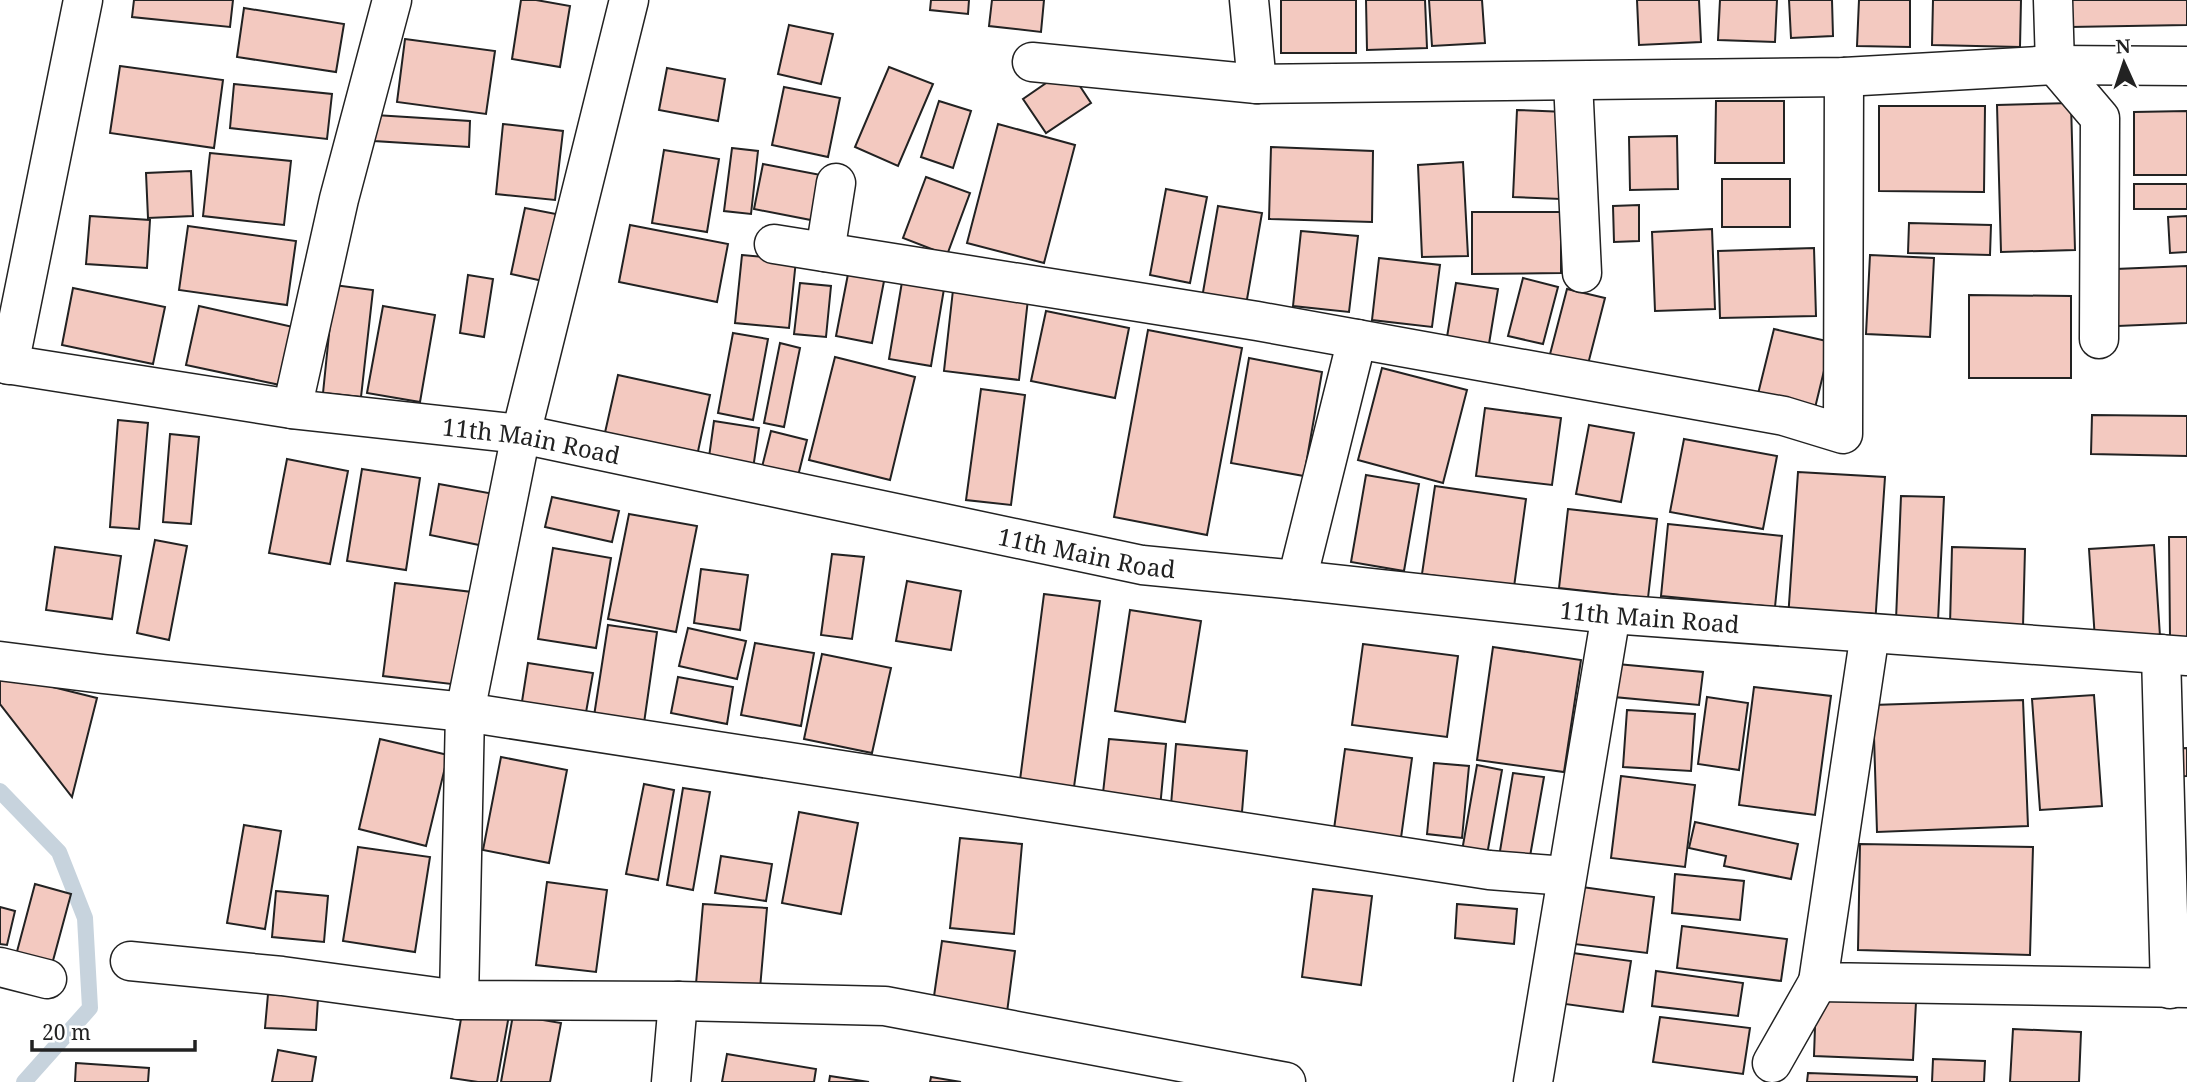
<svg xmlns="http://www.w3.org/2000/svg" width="2187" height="1082" viewBox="0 0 2187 1082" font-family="'Noto Serif',serif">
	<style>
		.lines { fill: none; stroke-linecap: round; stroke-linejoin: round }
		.stream { stroke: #c7d3dd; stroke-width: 16 }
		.building { fill: #f3c9c0; stroke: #222; stroke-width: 2 }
		.minor-casing { stroke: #222; stroke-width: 41 }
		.minor { stroke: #fff; stroke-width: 38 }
		.labels { text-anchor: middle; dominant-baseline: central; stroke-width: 5; stroke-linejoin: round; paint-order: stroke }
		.street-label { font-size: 24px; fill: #222; stroke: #fff }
	</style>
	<rect width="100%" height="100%" fill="#fff"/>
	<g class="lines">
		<!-- stream -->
		<polyline class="stream" points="0,791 59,852 85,918 90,1008 24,1082"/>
	</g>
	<!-- building -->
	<g class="building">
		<polygon points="134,0 233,0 230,27 132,17"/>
		<polygon points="521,0 536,0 570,6 560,67 512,59"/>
		<polygon points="931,0 969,0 968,14 930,10"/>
		<polygon points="992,0 1044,0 1041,32 989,26"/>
		<rect x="1281" y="0" width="75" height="53"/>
		<polygon points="1366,0 1425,0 1427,48 1367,50"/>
		<polygon points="1429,0 1482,0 1485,43 1432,46"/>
		<polygon points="1637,0 1699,0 1701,42 1639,45"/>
		<polygon points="1720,0 1777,0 1775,42 1718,40"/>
		<polygon points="1789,0 1832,0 1833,36 1791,38"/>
		<polygon points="1859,0 1910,0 1910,47 1857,46"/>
		<polygon points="1933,0 2021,0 2020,47 1932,45"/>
		<polygon points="2069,0 2187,0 2187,25 2070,27"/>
		<polygon points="244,8 344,24 336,72 237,57"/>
		<polygon points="789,25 833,34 821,84 778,74"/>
		<polygon points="405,39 495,51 486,114 397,102"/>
		<polygon points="120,66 223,80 214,148 110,133"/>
		<polygon points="889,67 933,84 898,166 855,147"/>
		<polygon points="667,68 725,79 718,121 659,110"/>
		<polygon points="1068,68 1091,103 1046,133 1023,99"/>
		<polygon points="234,84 332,94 327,139 230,128"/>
		<polygon points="784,87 840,98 828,157 772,145"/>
		<polygon points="939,101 971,111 953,168 921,157"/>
		<polygon points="1716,101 1784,101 1784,163 1715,163"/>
		<polygon points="2071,103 2075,250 2001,252 1997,105"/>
		<polygon points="1879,106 1985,106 1984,192 1879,191"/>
		<polygon points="1517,110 1566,112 1561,199 1513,197"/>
		<polygon points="2187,111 2187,175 2134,175 2134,112"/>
		<polygon points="375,115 470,121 469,147 374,141"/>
		<polygon points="503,124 563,131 555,200 496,194"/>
		<polygon points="998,124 1075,145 1044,263 967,243"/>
		<polygon points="1677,136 1678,189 1630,190 1629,137"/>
		<polygon points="1271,147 1373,151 1372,222 1269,219"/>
		<polygon points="732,148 758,151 751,214 724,211"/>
		<polygon points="664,150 719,159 707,232 652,223"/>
		<polygon points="210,153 291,161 284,225 203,216"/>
		<polygon points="1463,162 1468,256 1422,257 1418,165"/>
		<polygon points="763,164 826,176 816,221 754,209"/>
		<polygon points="191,171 193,216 148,218 146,173"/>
		<polygon points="926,177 970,193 947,255 903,238"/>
		<rect x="1722" y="179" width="68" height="48"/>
		<rect x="2134" y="184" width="53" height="25"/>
		<polygon points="1166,189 1207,197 1190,283 1150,275"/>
		<polygon points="1639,205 1639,241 1614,242 1613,206"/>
		<polygon points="1218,206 1262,213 1246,305 1202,298"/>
		<polygon points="525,208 556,214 543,281 511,274"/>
		<polygon points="1472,212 1561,212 1561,273 1472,274"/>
		<polygon points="90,216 150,220 147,268 86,264"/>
		<polygon points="2187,216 2187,252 2170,253 2168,217"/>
		<polygon points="1909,223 1991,225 1990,255 1908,253"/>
		<polygon points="630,225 728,244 717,302 619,282"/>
		<polygon points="188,226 296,241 287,305 179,290"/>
		<polygon points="1712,229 1715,309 1655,311 1652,232"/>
		<polygon points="1301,231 1358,236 1349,312 1293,306"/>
		<polygon points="1814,248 1816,316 1720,318 1718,251"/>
		<polygon points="742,255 796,260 789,328 735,323"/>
		<polygon points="1870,255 1934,258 1930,337 1866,334"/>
		<polygon points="1379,258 1440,265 1432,327 1372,320"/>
		<polygon points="2187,266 2187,323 2118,326 2116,269"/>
		<polygon points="849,269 885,276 872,343 836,336"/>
		<polygon points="468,275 493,279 484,337 460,333"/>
		<polygon points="903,276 945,283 931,366 889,359"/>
		<polygon points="1523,278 1558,287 1543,344 1508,336"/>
		<polygon points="800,283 831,286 826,337 794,334"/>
		<polygon points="1456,283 1498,289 1487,356 1445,349"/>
		<polygon points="334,285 373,290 361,397 323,393"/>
		<polygon points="73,288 165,307 153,364 62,345"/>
		<polygon points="1567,289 1605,298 1587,368 1549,358"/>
		<polygon points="953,290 1028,299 1019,380 944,371"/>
		<polygon points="1969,295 2071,296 2071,378 1969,378"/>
		<polygon points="199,306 293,327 280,385 186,365"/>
		<polygon points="383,306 435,315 420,402 367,393"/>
		<polygon points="1046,311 1129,328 1115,398 1031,381"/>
		<polygon points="1774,329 1831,342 1814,412 1757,398"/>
		<polygon points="1148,330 1242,348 1207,535 1114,517"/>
		<polygon points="733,333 768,339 753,420 718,413"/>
		<polygon points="780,343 800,348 784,427 764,423"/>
		<polygon points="835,357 915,377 890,480 809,460"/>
		<polygon points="1249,358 1322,372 1304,476 1231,463"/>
		<polygon points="1382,368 1467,390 1443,483 1358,460"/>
		<polygon points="618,375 710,395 697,456 604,437"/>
		<polygon points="981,389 1025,395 1011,505 966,500"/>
		<polygon points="1485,408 1561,418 1552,485 1476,476"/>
		<polygon points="2092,415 2187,416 2187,456 2091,454"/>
		<polygon points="118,420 148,423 139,529 110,527"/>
		<polygon points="714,421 759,428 753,469 708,464"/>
		<polygon points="1589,425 1634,433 1621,502 1576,494"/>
		<polygon points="771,431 807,440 798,476 762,467"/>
		<polygon points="170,434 199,437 191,524 163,522"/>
		<polygon points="1684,439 1777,456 1763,529 1670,512"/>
		<polygon points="287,459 348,471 330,564 269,553"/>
		<polygon points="362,469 420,478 406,570 347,561"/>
		<polygon points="1798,472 1885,477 1875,625 1788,619"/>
		<polygon points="1366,475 1419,484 1404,571 1351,562"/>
		<polygon points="439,484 494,494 484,546 430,535"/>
		<polygon points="1435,486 1526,499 1514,587 1422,574"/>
		<polygon points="1901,496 1944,497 1938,621 1896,620"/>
		<polygon points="552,497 619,511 612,542 545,527"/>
		<polygon points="1568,509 1657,519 1648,598 1559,588"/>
		<polygon points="629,514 697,526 676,632 608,619"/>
		<polygon points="1668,524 1782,536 1775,607 1661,596"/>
		<polygon points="2169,537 2187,537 2187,637 2170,637"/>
		<polygon points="155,540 187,546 169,640 137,633"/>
		<polygon points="2154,545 2160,636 2095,640 2089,549"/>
		<polygon points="55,547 121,556 112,619 46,610"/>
		<polygon points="1952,547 2025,549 2023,627 1950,625"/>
		<polygon points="553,548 611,558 596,648 538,639"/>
		<polygon points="832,554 864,557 852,639 821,635"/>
		<polygon points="701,569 748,575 740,630 694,623"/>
		<polygon points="907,581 961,591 951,650 896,641"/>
		<polygon points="395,583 472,592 460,685 383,676"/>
		<polygon points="1044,594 1100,601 1074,787 1020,780"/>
		<polygon points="1130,610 1201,621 1185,722 1115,711"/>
		<polygon points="608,625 657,632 644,723 594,716"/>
		<polygon points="688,628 746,641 737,679 679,666"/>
		<polygon points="755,643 814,653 801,726 741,715"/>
		<polygon points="1363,644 1458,656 1447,737 1352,725"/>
		<polygon points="1493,647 1581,660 1564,772 1477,760"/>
		<polygon points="822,654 891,668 872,753 804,739"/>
		<polygon points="528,663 593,673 585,718 521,708"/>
		<polygon points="1617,664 1703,672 1699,705 1614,697"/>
		<polygon points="0,674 97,698 72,797 0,704"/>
		<polygon points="678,677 733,687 727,724 671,713"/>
		<polygon points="1754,687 1831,696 1815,815 1739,805"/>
		<polygon points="2094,695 2102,806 2040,810 2032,699"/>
		<polygon points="1707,697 1748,703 1739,770 1698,764"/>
		<polygon points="2023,700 2028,826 1877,832 1873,705"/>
		<polygon points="1627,710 1695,714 1691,771 1623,767"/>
		<polygon points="380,739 448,755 426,846 359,829"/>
		<polygon points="1109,739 1166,744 1160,808 1102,802"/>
		<polygon points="1176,744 1247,751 1242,812 1171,805"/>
		<polygon points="2187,748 2187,776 2168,777 2167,749"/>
		<polygon points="1345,749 1412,758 1401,838 1334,829"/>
		<polygon points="501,757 567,770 549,863 483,850"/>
		<polygon points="1434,763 1469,766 1462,838 1427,834"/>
		<polygon points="1477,765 1502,770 1487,855 1462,851"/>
		<polygon points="1513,773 1544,777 1529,862 1499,857"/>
		<polygon points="1621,776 1695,785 1685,867 1611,858"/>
		<polygon points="644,784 674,790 658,880 626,874"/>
		<polygon points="683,788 710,792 693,890 667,885"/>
		<polygon points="799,812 858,823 841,914 782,903"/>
		<polygon points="1695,822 1798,844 1791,879 1724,866 1726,856 1689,848"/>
		<polygon points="244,825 281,831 265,929 227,923"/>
		<polygon points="960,838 1022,844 1014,934 950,928"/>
		<polygon points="1860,844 2033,847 2030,955 1858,950"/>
		<polygon points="358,847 430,857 415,952 343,941"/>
		<polygon points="721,856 772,864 766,901 715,893"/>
		<polygon points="1675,874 1744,881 1740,920 1672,913"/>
		<polygon points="547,882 607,890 596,972 536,965"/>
		<polygon points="35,884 71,894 51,968 15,959"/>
		<polygon points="1582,887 1654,897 1647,953 1574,944"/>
		<polygon points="1313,889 1372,896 1361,985 1302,977"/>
		<polygon points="276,891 328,896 324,942 272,937"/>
		<polygon points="703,904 767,908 759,1000 695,995"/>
		<polygon points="1457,904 1517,909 1514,944 1455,938"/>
		<polygon points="0,907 15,911 7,945 0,944"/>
		<polygon points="1682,926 1787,939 1781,981 1677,968"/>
		<polygon points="942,941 1015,951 1006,1020 932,1010"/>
		<polygon points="1573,953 1631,961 1623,1012 1565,1004"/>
		<polygon points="1656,971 1743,983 1738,1016 1652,1006"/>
		<polygon points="268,994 318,998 316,1030 265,1028"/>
		<polygon points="1816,998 1916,1002 1913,1060 1814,1056"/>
		<polygon points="463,1007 509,1015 497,1082 478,1082 451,1078"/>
		<polygon points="513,1015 561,1023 550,1082 501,1082"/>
		<polygon points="1660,1017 1750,1028 1743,1074 1653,1062"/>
		<polygon points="2013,1029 2081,1032 2079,1082 2010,1082"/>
		<polygon points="278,1050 316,1057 312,1082 272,1082"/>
		<polygon points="727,1054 816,1069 814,1082 722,1082"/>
		<polygon points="1933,1059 1985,1061 1984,1082 1932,1082"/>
		<polygon points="76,1063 149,1068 148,1082 75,1082"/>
		<polygon points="1808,1073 1917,1077 1917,1082 1807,1082"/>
		<polygon points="830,1076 869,1082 829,1082"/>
		<polygon points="931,1077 961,1082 930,1082"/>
	</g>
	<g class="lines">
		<!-- minor casing -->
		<g class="minor-casing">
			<g id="minor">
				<polyline points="1249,0 1257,84"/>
				<polyline points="2053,0 2055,65 2100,118 2099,339"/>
				<polyline points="1032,62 1257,84 1844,77 2055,65 2187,66"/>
				<polyline points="1573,81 1582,273"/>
				<polyline points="774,244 1257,321 1784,416 1843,434 1844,77"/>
				<polyline points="825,252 836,183"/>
				<path id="s1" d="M0 363 292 409 521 434 1142 565 1297 580 1611 614 2187 656"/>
				<polyline points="9,365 83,0"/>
				<polyline points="292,409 339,199 392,0"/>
				<polyline points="1297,580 1357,339"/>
				<polyline points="1870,633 1818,982 2187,988"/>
				<polyline points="2161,654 2170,989"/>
				<polyline points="0,661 103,674 465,712 1489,870 1566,876"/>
				<polyline points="130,961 282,976 459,1000 678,1001 885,1006 1286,1082"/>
				<polyline points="0,967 47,979"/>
				<polyline points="459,1000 465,712 521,434 629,0"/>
				<polyline points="1772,1063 1818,982"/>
				<polyline points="671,1082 678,1001"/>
				<polyline points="1533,1082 1611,614"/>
			</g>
		</g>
		<!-- minor -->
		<use href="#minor" class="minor"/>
	</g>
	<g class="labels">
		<!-- street labels -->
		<g class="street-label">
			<text stroke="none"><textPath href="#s1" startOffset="537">11th Main Road</textPath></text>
			<text stroke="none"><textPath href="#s1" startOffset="1104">11th Main Road</textPath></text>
			<text stroke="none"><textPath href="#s1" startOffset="1671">11th Main Road</textPath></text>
		</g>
	</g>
	<!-- north arrow -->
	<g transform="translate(2124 63) rotate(357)" stroke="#ffffff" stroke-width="5" paint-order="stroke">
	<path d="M0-5L12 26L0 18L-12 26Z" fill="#222222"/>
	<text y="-10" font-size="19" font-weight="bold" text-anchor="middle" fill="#222222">N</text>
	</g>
	<!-- scale -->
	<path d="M32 1040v10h163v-10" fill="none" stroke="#222222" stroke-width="3.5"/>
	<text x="42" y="1040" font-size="21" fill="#222222" stroke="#ffffff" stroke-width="5" paint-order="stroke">20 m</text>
</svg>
